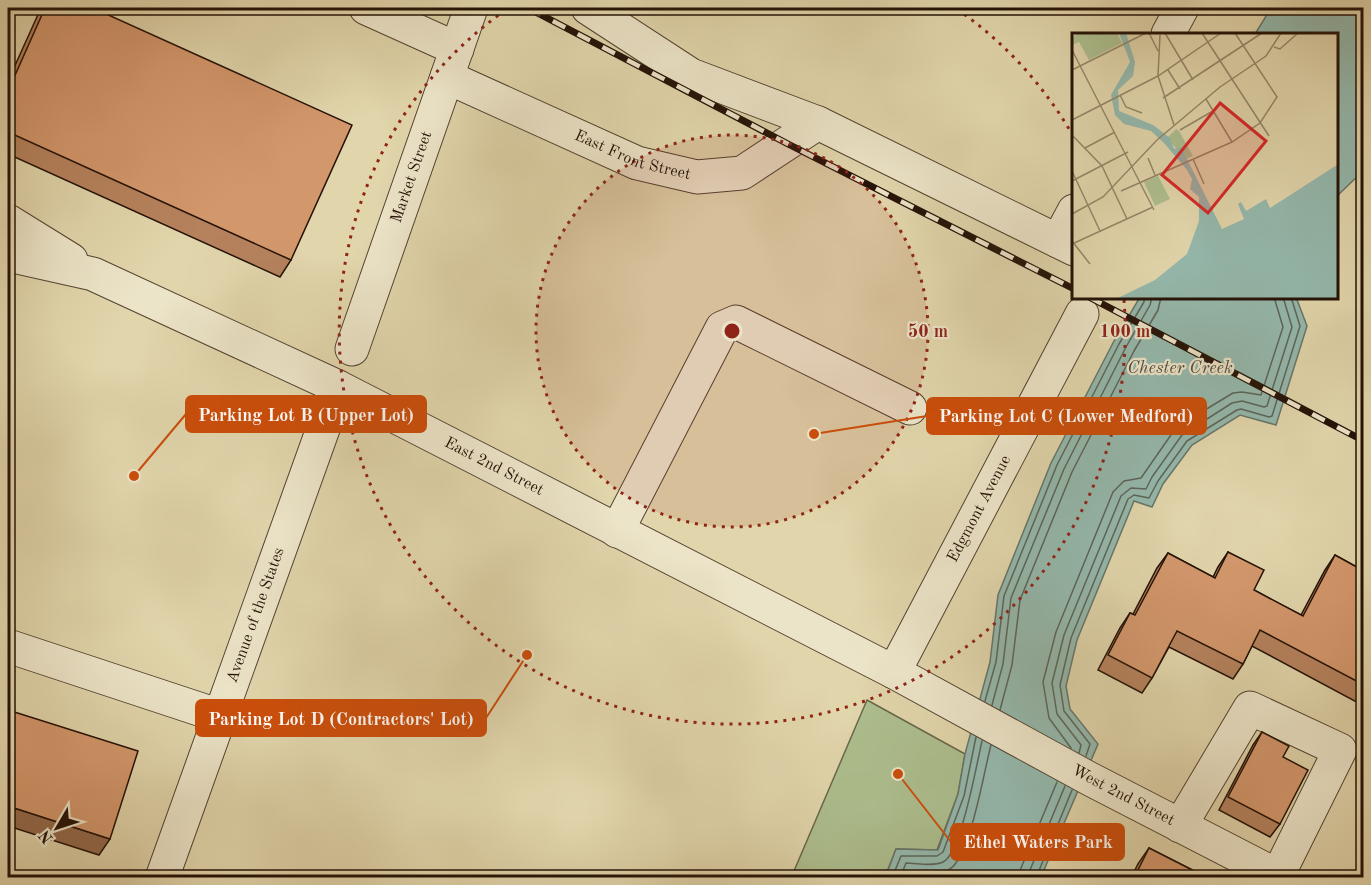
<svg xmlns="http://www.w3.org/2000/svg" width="1371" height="885" viewBox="0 0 1371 885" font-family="'Old Standard TT',serif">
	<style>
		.green { fill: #adbe8e; stroke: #68684a; stroke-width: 1.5 }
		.water { fill: #94b8ac; stroke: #67766a; stroke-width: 1.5 }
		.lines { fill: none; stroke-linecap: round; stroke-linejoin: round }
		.shore { stroke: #5c655a; stroke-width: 1.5 }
		.minor-casing { stroke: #534330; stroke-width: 35 }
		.minor { stroke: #ece4c8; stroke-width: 33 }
		.rail-casing { stroke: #241207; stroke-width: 7 }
		.rail { stroke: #ece4c8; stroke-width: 4.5; stroke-dasharray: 14; stroke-linecap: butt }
		.wall { fill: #b5825d; stroke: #241207; stroke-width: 1.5 }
		.shaded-wall { fill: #946a4c; stroke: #241207; stroke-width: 1.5 }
		.building { fill: #d3976c; stroke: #241207; stroke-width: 1.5 }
		.ring { fill: none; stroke: #8f2418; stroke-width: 3; stroke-dasharray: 3 6 }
		.labels { text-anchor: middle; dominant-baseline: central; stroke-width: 4.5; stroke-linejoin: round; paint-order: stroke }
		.street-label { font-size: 16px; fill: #241207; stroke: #ece4c8 }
		.water-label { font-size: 18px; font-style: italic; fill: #4b4c41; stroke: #ece4c8 }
		.inset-road { fill: none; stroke: #958769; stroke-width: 1.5 }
		.view { fill: #d62828; fill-opacity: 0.15; stroke: #d62828; stroke-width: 3 }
		.inset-edge { fill: none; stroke: #241207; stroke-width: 3 }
		.centre { fill: #8f2418; stroke: #ece4c8; stroke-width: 3 }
		.ring-label { font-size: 18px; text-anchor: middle; font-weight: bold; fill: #8f2418; stroke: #ece4c8; stroke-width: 4.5; stroke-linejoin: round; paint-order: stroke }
		.leader { fill: none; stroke: #cb4e0b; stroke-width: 2 }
		.callout-dot { fill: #cb4e0b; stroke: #ece4c8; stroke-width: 2 }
		.callout { fill: #cb4e0b; stroke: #cb4e0b; stroke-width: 2 }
		.callout-label { font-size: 18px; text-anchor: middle; font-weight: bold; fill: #fff }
	</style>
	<rect width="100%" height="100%" fill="#e1d5ab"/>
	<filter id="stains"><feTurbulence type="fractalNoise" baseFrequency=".00333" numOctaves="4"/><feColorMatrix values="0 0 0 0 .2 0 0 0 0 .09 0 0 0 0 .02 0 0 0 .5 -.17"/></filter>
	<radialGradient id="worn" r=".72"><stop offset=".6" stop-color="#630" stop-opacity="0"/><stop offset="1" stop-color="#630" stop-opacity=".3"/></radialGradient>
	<!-- green -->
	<polygon class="green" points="867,700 965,754 958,794 937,850 896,849 885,877 791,878"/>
	<!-- water -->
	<g class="water">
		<polygon points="1271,8 1363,8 1363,171 1337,196 1336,34 1255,34"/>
		<polygon points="1140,297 1296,297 1307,326 1276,425 1240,415 1192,445 1163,484 1152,507 1134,501 1077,640 1066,686 1070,709 1098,744 1041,877 885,878 896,849 938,850 958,794 965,754 990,662 998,595 1051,463 1114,341"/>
	</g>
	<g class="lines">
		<!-- shore -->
		<g class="shore">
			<polyline points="985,701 996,662 1004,596 1057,465 1119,344 1144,302 1144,297"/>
			<polyline points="992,705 1003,664 1011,598 1064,469 1126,347 1150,305 1152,297"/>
			<polyline points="1000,710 1012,665 1020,600 1072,472 1134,351 1158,310 1161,297"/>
			<polyline points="1071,748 1049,718 1043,682 1056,632 1113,492 1124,481 1141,478 1173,432 1180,425 1233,393 1242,392 1261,395 1283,327 1274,297"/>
			<polyline points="1079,753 1081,745 1057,714 1052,683 1064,635 1121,496 1131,488 1146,489 1152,477 1182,435 1232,403 1242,401 1264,407 1267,406 1292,327 1283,297"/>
			<polyline points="1086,756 1090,744 1064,711 1060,685 1071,638 1128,499 1134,495 1149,498 1158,481 1187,441 1237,410 1241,409 1269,417 1272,416 1300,326 1291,297"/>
			<polyline points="892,878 901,856 937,856 943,852 964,796 976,737"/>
			<path d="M900 878 906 863C917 863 933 867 943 862 961 854 977 762 982 741"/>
			<path d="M909 878 913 872C924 872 939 876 950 869 971 855 984 770 991 745"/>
			<polyline points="1019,878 1021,868 1057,782"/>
			<polyline points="1028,878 1030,870 1065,786"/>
			<polyline points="1036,878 1072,790"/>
		</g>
		<!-- minor casing -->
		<g class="minor-casing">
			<g id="minor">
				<polyline points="366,8 457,49"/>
				<polyline points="588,8 691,75 818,123"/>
				<polyline points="1168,34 1182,8"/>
				<path id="s1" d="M447 77 637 163 697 177 742 173 818 123 1074 249"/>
				<polyline points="8,221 71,260"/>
				<polyline points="1058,241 1074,211"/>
				<path id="s2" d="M8 255 93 274 338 387 894 672 1090 779 1282 878"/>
				<path id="s3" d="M352 349 471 8"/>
				<polyline points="617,531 722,328 736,322 910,408"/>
				<polyline points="8,646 220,716"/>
				<path id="s4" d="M894 672 1082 314"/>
				<polyline points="1180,826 1250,708 1340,750 1278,875"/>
				<path id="s5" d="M162 878 338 387"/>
			</g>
		</g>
		<!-- minor -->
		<use href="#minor" class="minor"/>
		<!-- rail casing -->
		<g class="rail-casing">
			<g id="rail">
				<polyline points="528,8 788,144 1074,289"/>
				<polyline points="1089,297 1364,441"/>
			</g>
		</g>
		<!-- rail -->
		<use href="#rail" class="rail"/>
	</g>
	<!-- wall -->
	<g class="wall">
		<polygon points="41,8 93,8 291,260 280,277 8,154 8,81"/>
		<polygon points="1228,552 1254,590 1301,615 1325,570 1335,555 1364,571 1364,706 1252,646 1243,664 1233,679 1169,647 1152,678 1142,693 1098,670 1120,628 1130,613 1133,614 1157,568 1168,553 1213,577 1218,567"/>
		<polygon points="1262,732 1283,757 1280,824 1270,837 1219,810 1253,745"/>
		<polygon points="1149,848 1208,878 1131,878 1138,864"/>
	</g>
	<!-- shaded-wall -->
	<polygon class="shaded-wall" points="8,806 110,839 99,855 8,826"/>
	<!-- building -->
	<g class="building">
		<polygon points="45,8 93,8 352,125 291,260 8,132 8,91"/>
		<polygon points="1228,552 1264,570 1254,590 1303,616 1335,555 1364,571 1364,685 1260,630 1243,664 1177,631 1152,678 1108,655 1130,613 1135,615 1168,553 1215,578"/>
		<polygon points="8,710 138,751 110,839 8,806"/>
		<polygon points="1262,732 1289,746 1283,757 1308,770 1280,824 1228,797"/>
		<polygon points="1149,848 1208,878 1134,878"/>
	</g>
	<!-- distance rings -->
	<circle cx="732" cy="331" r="196" fill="#8f2418" fill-opacity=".12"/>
	<g class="ring">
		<circle cx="732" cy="331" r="196"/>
		<path d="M957 9A393 393 0 0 1 1072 134M1124 300A393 393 0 1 1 507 9"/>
	</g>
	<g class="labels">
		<!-- street labels -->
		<g class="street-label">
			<text stroke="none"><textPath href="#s1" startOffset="202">East Front Street</textPath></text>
			<text stroke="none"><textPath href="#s3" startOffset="182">Market Street</textPath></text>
			<text stroke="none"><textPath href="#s2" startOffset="532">East 2nd Street</textPath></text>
			<text stroke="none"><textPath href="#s4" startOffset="184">Edgmont Avenue</textPath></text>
			<text stroke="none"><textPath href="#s5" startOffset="279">Avenue of the States</textPath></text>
			<text stroke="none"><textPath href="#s2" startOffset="1242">West 2nd Street</textPath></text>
		</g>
		<!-- water labels -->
		<g class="water-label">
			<text x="1180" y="368">Chester Creek</text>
		</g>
	</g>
	<!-- overview -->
	<g transform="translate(1072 33)">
		<rect width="266" height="266" fill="#e1d5ab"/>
		<path d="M7 0H45L50 10 17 27 7 9 0 12V4ZM104 96 107 98 121 123 114 126 95 105ZM86 143 98 166 83 173 72 149Z" fill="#adbe8e"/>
		<path d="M47 0H54L63 29 61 43 46 57 47 78 81 92 98 105 102 116 109 114 150 196 172 186 166 171 169 169 174 178 194 166 198 175 265 132V265H46L83 247 115 221 127 188V164L118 156 120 146 115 137 92 110 79 98 52 91 43 82 39 62 58 29Z" fill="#94b8ac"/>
		<path class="inset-road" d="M77 0 86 18M93 0 121 47M130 0 197 103M88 2 86 43 102 92M202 14 208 16 226 0M0 17 82 177M0 37 74 0M96 37 108 56M48 62 54 74 70 80M91 65 190 0M134 66 160 109M0 87 86 43 149 0M108 97 141 78M0 102 30 133 55 186M13 115 43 99M76 125 83 142M121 126 132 151M0 138 28 198M0 148 56 119M49 158 160 109 188 90 205 64 163 0M0 181 31 164 85 107 148 54 194 23 209 0M0 208 18 231M0 211 81 174"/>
		<path class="view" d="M148 70 194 108 136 180 90 142Z"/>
		<rect width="266" height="266" class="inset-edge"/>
	</g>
	<circle cx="732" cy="331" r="9" class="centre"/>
	<g class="ring-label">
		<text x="928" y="337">50 m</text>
		<text x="1125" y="337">100 m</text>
	</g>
	<!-- callouts -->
	<path class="leader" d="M134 476L186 414M814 434L927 416M527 655L486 718M898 774L951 842"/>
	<g class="callout-dot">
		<circle cx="134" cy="476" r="6"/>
		<circle cx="814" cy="434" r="6"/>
		<circle cx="527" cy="655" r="6"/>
		<circle cx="898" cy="774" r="6"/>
	</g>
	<g class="callout">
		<rect x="186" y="396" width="240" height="36" rx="6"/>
		<rect x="927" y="398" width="279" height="36" rx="6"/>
		<rect x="196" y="700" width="290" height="36" rx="6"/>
		<rect x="951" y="824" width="173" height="36" rx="6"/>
	</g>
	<g class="callout-label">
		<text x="306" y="421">Parking Lot B (Upper Lot)</text>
		<text x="1066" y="422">Parking Lot C (Lower Medford)</text>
		<text x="341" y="725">Parking Lot D (Contractors' Lot)</text>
		<text x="1038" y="848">Ethel Waters Park</text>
	</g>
	<!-- margin -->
	<rect width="1371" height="885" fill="none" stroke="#e1d5ab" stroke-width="30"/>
	<rect x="9" y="9" width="1353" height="867" fill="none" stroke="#241207" stroke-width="3"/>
	<rect x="15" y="15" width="1341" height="855" fill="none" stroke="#241207" stroke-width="1.5"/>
	<!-- north arrow -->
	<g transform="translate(57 828) rotate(231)" stroke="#ece4c8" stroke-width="4.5" paint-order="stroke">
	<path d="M0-4.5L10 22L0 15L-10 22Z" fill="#241207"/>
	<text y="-9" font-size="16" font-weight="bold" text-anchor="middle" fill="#241207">N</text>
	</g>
	<rect width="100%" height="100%" filter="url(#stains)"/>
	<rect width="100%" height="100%" fill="url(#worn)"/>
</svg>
